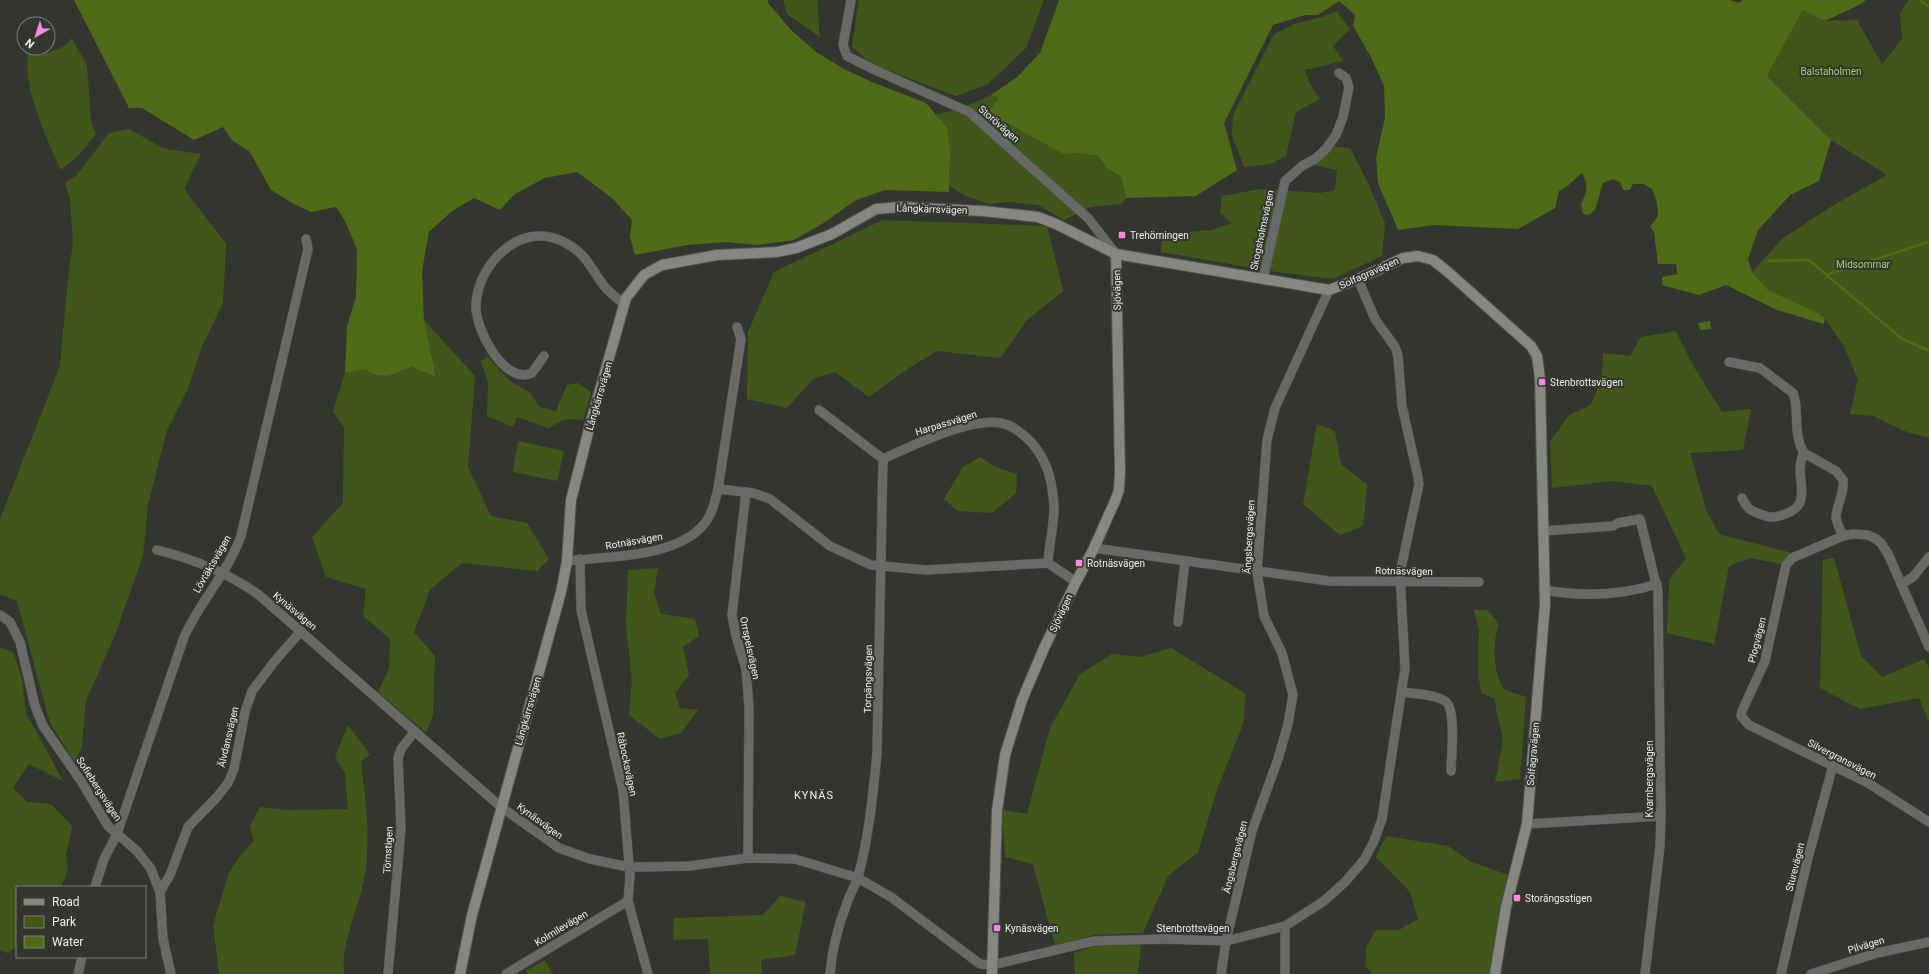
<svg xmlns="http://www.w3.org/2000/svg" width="1929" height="974" viewBox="0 0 1929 974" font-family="Roboto,sans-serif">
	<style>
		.green { fill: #41571a }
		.water { fill: #4f6b16 }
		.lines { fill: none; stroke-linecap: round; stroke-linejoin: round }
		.stream { stroke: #4f6b16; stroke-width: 2.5 }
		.street-casing { stroke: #51544d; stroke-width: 10 }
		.secondary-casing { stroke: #51544d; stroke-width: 12 }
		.street { stroke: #686a67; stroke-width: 9 }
		.secondary { stroke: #858782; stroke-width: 10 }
		.poi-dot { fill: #fd86e2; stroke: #33362f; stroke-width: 1.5 }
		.labels { text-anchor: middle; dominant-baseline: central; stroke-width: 4; stroke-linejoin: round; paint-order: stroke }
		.park-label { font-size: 10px; fill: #a7d064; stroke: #33362f }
		.street-label { font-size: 10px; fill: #edefeb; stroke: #33362f }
		.poi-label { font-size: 10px; fill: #edefeb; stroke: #33362f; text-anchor: start }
		.neighbourhood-label { font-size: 11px; letter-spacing: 1px; fill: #edefeb; stroke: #33362f }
	</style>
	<rect width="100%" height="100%" fill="#33362f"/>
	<!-- green -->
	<g class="green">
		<polygon points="783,0 817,0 820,37 787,14"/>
		<polygon points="859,0 1044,0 1026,48 988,84 956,96 872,64 852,47"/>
		<polygon points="1909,0 1929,0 1929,438 1907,432 1873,416 1850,414 1858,379 1843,345 1825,318 1814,311 1768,290 1752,272 1782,239 1832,206 1887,175 1831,140 1767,76 1803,10 1825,21 1857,20 1882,64 1902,39 1900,13"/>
		<polygon points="1336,11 1350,29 1333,46 1343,61 1305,70 1310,84 1320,99 1296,112 1286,156 1271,164 1244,167 1232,135 1233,115 1274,34 1297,23 1322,17"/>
		<path d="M72 38 87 66 91 122 96 134 79 155 61 170C48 141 18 78 30 48H46L48 53 65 46Z"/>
		<path d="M991 95 999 98 996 118 1011 125 1063 154 1078 153 1098 156 1107 168 1121 177 1126 198 1121 204 1090 207 1064 220 1038 205 1010 202 989 204 963 195 948 184 950 169 936 114C956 111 973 104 991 95Z"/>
		<polygon points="129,129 165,149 201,154 184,189 226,244 223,303 202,346 187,391 166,433 148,505 143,555 114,638 86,700 82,746 75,763 50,723 17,601 0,594 0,519 60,366 68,278 73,242 70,200 65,182 76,176 109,133"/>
		<polygon points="1330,146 1350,148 1368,183 1385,223 1382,256 1333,279 1277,272 1161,252 1162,234 1212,230 1232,223 1220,213 1222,196 1261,189 1320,193 1335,190 1337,170 1314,165"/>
		<polygon points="883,220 1047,226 1063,291 1027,320 1000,358 937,351 909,368 869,397 835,372 814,378 787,408 747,399 748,332 774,272"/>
		<polygon points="424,320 475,376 468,467 491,516 527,523 549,559 537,571 462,563 430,590 414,632 435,656 433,715 426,733 378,692 389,669 390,639 363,616 366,589 326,577 312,537 343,503 344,427 333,411 345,373 364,369 376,375 388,376 412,367 436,377"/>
		<polygon points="1676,331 1694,367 1722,412 1751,409 1743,450 1690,453 1707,512 1719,534 1792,553 1781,564 1750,558 1729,566 1714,644 1667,633 1669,580 1686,558 1652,486 1612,481 1552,488 1550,442 1569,415 1591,405 1602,377 1603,353 1630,356 1641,337"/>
		<polygon points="488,357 510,381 530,392 539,407 556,411 567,385 578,383 591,392 583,420 565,419 548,428 517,417 513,427 487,416 488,382 481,361"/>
		<polygon points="1317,424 1335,431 1341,464 1367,485 1363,526 1340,535 1303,504"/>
		<polygon points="518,441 564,451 557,481 513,472"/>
		<polygon points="980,457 995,467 1017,474 1016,493 992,513 958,511 944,499 963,467"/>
		<polygon points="1834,558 1861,656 1882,677 1924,659 1929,668 1929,722 1919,698 1860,709 1820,688 1823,560"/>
		<polygon points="658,568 654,592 661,614 695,619 699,636 683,647 689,675 675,693 680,708 698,710 681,733 660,739 629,715 632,681 626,624 628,570"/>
		<path d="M1474 610H1487L1498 622C1493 649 1492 664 1503 689L1526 697 1520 779 1495 782 1503 740 1494 699 1482 693 1478 676 1479 629Z"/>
		<polygon points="0,648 13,652 22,678 26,713 63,781 29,764 13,788 27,802 51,804 72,826 66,855 68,870 61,887 17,887 17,947 7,953 0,950"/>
		<polygon points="1171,648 1246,694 1243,724 1218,787 1198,852 1168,876 1143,933 1094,935 1055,946 1033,864 1005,857 1002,810 1027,814 1050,728 1080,674 1112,654 1140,657"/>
		<path d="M348 725 370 755 361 761C365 800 372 840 364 879 358 911 341 942 344 974H219L213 925 229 873 240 856 254 841 250 826 260 807 288 810 348 809 345 773 335 757Z"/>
		<polygon points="1386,836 1448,846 1469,861 1511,876 1489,974 1373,974 1365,966 1367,946 1376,930 1399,930 1418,919 1410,892 1376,857"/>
		<polygon points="780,896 806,902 795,955 761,960 762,974 710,974 708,939 673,940 674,918 763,915"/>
		<polygon points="1141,945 1138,974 1075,974 1074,953 1095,946"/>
		<polygon points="545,960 553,974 528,974 526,971"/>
	</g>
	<!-- water -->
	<g class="water">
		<polygon points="74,0 768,0 768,3 791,30 816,52 844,69 872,82 926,103 947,128 950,150 949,192 885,190 856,200 822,224 794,240 756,245 726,242 687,245 635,255 630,237 632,220 612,198 577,172 545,178 515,194 500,210 474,198 452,211 429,232 422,271 424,320 436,377 412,367 388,376 376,375 364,369 345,373 347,326 356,297 357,249 345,221 336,207 311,212 294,204 271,190 250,152 232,140 223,127 194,140 142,108 129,108"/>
		<path d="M1059 0H1729L1739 3 1743 0H1866L1861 4 1825 21 1803 10 1767 76 1831 140 1819 181 1790 195 1758 230 1748 259 1752 272 1768 290 1814 311 1825 318 1824 324 1777 310 1726 285 1699 295 1662 285V277L1677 274 1676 264H1658L1654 232 1650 227 1658 216 1657 203 1652 189 1644 184H1633L1630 190H1623L1620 182 1613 179 1603 183 1595 210 1589 215 1583 214 1581 204C1587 192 1589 185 1582 173 1574 179 1569 187 1559 191L1555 208 1518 229 1434 225 1398 230 1378 183 1376 158 1385 118 1384 86 1371 57 1353 26 1355 15 1339 1 1318 15H1305L1273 25 1224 123 1237 170 1196 196 1126 198 1121 177 1107 168 1098 156 1078 153 1063 154 1011 125 996 118 990 110 999 98 991 95 1017 77 1040 53Z"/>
		<polygon points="1710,321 1711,329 1700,330 1698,323"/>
	</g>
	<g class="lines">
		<!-- stream -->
		<g class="stream">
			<polyline points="1920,0 1929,7"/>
			<polyline points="1768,261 1809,260 1901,338 1929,351"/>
			<polyline points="1826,275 1929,242"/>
		</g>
		<!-- street casing -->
		<g class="street-casing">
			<g id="street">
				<polyline points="851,0 843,45 847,56 873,69 969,112 1088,218 1116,254"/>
				<polyline points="1263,279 1285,181 1302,166 1315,159 1326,149 1336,135 1343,117 1349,87 1346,78 1339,73"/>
				<path d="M544 356 532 373C504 386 474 327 476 304 478 264 520 221 562 241 588 254 589 267 605 287 611 294 618 299 625 305"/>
				<path d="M1729 362 1760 368 1793 393C1800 408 1792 434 1804 453"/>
				<path d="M819 410 883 459 877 753C873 794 869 837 858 877 855 886 850 894 847 903 838 926 832 949 830 974"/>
				<path d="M883 459C911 446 971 417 1001 423 1013 425 1024 435 1032 443 1048 462 1053 483 1054 508 1054 526 1049 544 1048 563"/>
				<polyline points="718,489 741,339 737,327"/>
				<polyline points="746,492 732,615 736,636 746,669 749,708 748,858"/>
				<path d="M1742 498C1744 502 1747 508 1751 510 1756 513 1769 518 1774 517 1822 508 1790 479 1804 453L1836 471 1843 480C1845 494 1836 505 1836 518 1837 524 1841 531 1843 536"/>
				<polyline points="1543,531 1613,526 1618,523 1640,519 1658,592 1661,816 1660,846 1645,974"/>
				<polyline points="1094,548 1329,581 1479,582"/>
				<path d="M157 550C194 559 228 573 259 595L501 807 559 848 590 859 629 867H644L689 866 748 858 795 859 858 878 891 897 980 964 992 965 1094 941 1165 939 1226 941 1285 926 1324 901 1345 882 1364 860 1374 841 1382 819 1405 668 1400 573 1419 484 1418 477 1402 406 1398 356 1395 347 1375 319 1358 279"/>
				<polyline points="580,559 581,610 623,791 630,876 628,901 648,974"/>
				<path d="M567 561C608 556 678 558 705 523 713 513 715 500 718 489L753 493 770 499 830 546 871 565 926 570 1048 563 1076 582"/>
				<polyline points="1901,584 1913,577 1929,557"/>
				<path d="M1544 590C1583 597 1619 596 1657 584"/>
				<polyline points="0,615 10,622 20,642 35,706 43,726 81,781 108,826 137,851 151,869 160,892 163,939 171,974"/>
				<polyline points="1178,622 1185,562"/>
				<polyline points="1929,647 1888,554 1881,543 1876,539 1868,535 1853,534 1843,536 1792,558 1786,565 1765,661 1742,711 1741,716 1749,725 1868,783 1929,822"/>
				<path d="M1402 692C1415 694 1434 694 1445 701 1457 709 1451 757 1451 771"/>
				<polyline points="1527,824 1661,816"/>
				<path d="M95 887 104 859 117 834 184 637C200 602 228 572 241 536L308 249 306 239"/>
				<polyline points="160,892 170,875 188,827 217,797 228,783 234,769 245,712 252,691 274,662 301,631"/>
				<polyline points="1285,926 1285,974"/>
				<polyline points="78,974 82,957"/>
				<polyline points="388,974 401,829 398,758 401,749 415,731"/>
				<polyline points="506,974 628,901"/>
				<polyline points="1221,974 1226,941 1252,831 1278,759 1288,724 1293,695 1282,653 1264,616 1257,572 1267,440 1275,408 1329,290"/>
				<polyline points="1781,974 1808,858 1833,765"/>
				<polyline points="1811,974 1877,953 1929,942"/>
			</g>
		</g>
		<!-- secondary casing -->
		<g class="secondary-casing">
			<g id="secondary">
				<polyline points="460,974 472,915 561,592 567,561 571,500 590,425 626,298 644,275 662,265 717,255 777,252 796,248 832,234 876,209 900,207 983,211 1038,217 1056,224 1116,254 1329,290 1358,279 1403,258 1418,256 1433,260 1448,272 1531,346 1537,356 1540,379 1545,604 1527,824 1506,907 1495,974"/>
				<polyline points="992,974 997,811 1005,755 1022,700 1044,648 1076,582 1094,548 1115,501 1119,490 1120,472 1116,254"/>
			</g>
		</g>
		<!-- street -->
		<use href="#street" class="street"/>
		<!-- secondary -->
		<use href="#secondary" class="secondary"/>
	</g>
	<!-- markers -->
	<g class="poi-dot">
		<rect x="1118" y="231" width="8" height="8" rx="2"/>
		<rect x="1538" y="378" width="8" height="8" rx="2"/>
		<rect x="1075" y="559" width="8" height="8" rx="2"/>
		<rect x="1513" y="894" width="8" height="8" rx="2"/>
		<rect x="993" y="924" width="8" height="8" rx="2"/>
	</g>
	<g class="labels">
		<!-- park labels -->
		<g class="park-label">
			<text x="1831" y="71">Balstaholmen</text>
			<text x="1863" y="264">Midsommar</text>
		</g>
		<!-- street labels -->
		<g class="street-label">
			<text transform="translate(999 124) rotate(41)">Storövägen</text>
			<text transform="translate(932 209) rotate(2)">Långkärrsvägen</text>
			<text transform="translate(1262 230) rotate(-78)">Skogsholmsvägen</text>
			<text transform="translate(1369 273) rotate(-24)">Solfagravägen</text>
			<text transform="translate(1117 290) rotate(-91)">Sjövägen</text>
			<text transform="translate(599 396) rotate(-74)">Långkärrsvägen</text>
			<text transform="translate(946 423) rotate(-17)">Harpassvägen</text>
			<text transform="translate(1249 537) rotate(-87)">Ängsbergsvägen</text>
			<text transform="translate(634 541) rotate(-10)">Rotnäsvägen</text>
			<text transform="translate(212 564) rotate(-60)">Lövtäktsvägen</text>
			<text transform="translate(1404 571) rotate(1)">Rotnäsvägen</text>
			<text transform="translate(295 611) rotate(40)">Kynäsvägen</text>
			<text transform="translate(1061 613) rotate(-65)">Sjövägen</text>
			<text transform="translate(1757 640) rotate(-76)">Plogvägen</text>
			<text transform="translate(750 648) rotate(78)">Orrspelsvägen</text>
			<text transform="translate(868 679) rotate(-89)">Torpängsvägen</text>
			<text transform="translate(528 711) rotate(-74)">Långkärrsvägen</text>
			<text transform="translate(228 737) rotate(-77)">Älvdansvägen</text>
			<text transform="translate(1533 754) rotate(-85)">Solfagravägen</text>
			<text transform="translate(1842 759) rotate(27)">Silvergransvägen</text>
			<text transform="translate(627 764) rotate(78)">Råbocksvägen</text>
			<text transform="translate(1649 779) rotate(-90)">Kvarnbergsvägen</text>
			<text transform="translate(99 789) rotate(57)">Sofiebergsvägen</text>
			<text transform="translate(540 821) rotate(36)">Kynäsvägen</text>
			<text transform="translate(388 850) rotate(-87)">Törnstigen</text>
			<text transform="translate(1235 857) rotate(-76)">Ängsbergsvägen</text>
			<text transform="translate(1795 867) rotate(-76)">Sturevägen</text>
			<text transform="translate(561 928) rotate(-31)">Kolmilevägen</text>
			<text x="1193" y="928">Stenbrottsvägen</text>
			<text transform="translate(1866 945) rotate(-17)">Pilvägen</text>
		</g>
		<!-- poi labels -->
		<g class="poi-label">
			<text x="1130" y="235">Trehörningen</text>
			<text x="1550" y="382">Stenbrottsvägen</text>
			<text x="1087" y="563">Rotnäsvägen</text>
			<text x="1525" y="898">Storängsstigen</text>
			<text x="1005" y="928">Kynäsvägen</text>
		</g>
		<!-- neighbourhood labels -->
		<g class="neighbourhood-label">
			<text x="814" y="795">KYNÄS</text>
		</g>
	</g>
	<!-- legend -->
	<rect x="16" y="886" width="130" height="72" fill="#33362f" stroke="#7d807a"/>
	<rect x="24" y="899" width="20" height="6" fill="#858782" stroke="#7d807a"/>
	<text x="52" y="906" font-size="12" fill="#edefeb">Road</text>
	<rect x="24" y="916" width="20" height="12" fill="#41571a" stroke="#7d807a"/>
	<text x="52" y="926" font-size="12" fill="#edefeb">Park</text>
	<rect x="24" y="936" width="20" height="12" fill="#4f6b16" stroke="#7d807a"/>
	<text x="52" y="946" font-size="12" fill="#edefeb">Water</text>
	<!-- north arrow -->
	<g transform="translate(36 36) rotate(219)"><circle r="19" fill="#33362f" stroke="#7d807a"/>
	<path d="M0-3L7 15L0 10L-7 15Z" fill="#fd86e2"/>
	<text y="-6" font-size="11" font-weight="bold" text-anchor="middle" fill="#edefeb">N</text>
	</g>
</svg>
